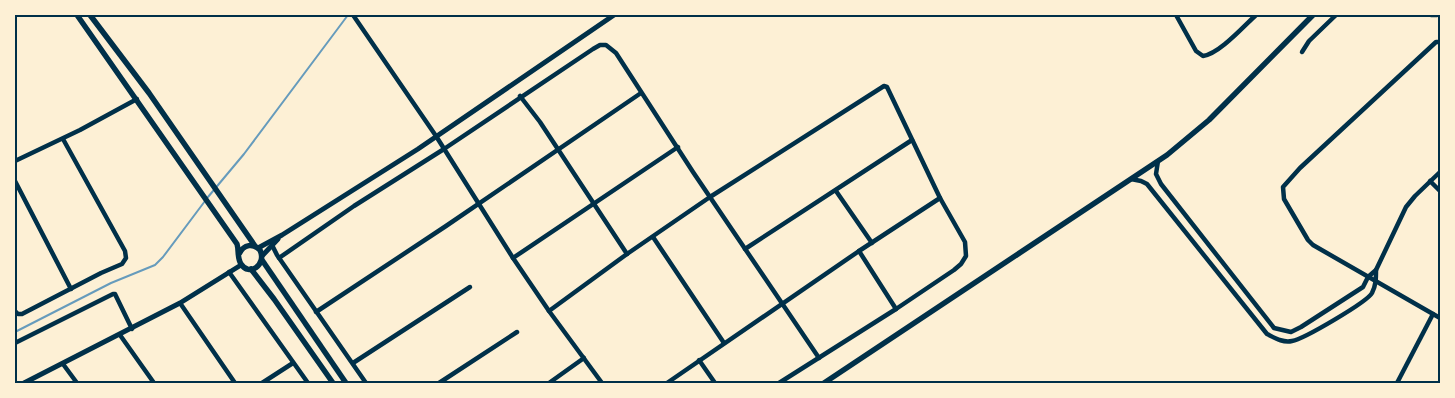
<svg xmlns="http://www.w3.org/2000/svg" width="1455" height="398" viewBox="0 0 1455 398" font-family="Barlow,sans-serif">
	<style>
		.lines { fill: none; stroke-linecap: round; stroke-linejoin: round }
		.stream { stroke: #669bbc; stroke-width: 2 }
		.minor { stroke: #003049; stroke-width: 4.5 }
		.tertiary { stroke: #003049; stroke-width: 5 }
		.secondary { stroke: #003049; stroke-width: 5.5 }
		.neatline { fill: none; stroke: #003049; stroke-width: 2 }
	</style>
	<rect width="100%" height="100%" fill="#fdf0d5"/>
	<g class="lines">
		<!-- stream -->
		<g class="stream">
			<polyline points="208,197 244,154 348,15"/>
			<polyline points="15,332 111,283 155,265 163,257 205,201"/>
		</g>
		<!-- minor -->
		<g class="minor">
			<polyline points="353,15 436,136 513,258 549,311 602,383"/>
			<path d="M1176 15 1196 51 1203 56C1219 54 1243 27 1256 15"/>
			<polyline points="1431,15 1437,15"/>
			<polyline points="1440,42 1436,42 1300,168 1283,187 1284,199 1308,240 1313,245 1440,318"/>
			<polyline points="1302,52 1309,41 1336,15"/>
			<polyline points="520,96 540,122 627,254"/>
			<polyline points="15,161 80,130 137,99"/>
			<polyline points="1158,161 1156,174 1161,184 1274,328 1291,332 1301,327 1363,287 1368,277 1376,270 1406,207 1415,196 1440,172"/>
			<path d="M1131 179 1141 181 1147 184 1267 334C1275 338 1283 343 1292 341 1304 339 1367 302 1372 293 1376 285 1376 279 1376 270"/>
			<polyline points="15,181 71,289"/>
			<polyline points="1430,181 1440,191"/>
			<polyline points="836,191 872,243"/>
			<polyline points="653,237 724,343"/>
			<polyline points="272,245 277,255 366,383"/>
			<polyline points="745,249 912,140"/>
			<polyline points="859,251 896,309"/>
			<polyline points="279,258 354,206 444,149 593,49 600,45 606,45 616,53 693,172 819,358"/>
			<polyline points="513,258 678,147"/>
			<polyline points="229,272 308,383"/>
			<polyline points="180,303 235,383"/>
			<polyline points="15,311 18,314 22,314 101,273 122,264 126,258 125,251 63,139"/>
			<polyline points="549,311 627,254 710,197 884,86 887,87 940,198 965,242 966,256 961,264 954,270 896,309 779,383"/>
			<polyline points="316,312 446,226 641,93"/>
			<polyline points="120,335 154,383"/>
			<polyline points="15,343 113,294 115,294 132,329"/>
			<polyline points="699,360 715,383"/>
			<polyline points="353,363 470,287"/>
			<polyline points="63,364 77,383"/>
			<polyline points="262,383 293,363"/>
			<polyline points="439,383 517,332"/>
			<polyline points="549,383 584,358"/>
			<polyline points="667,383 859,251 940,198"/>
			<polyline points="1397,383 1433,314"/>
		</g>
		<!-- tertiary -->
		<g class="tertiary">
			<polyline points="258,248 282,235 418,149 614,15"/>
			<polyline points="262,256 278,239"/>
			<polyline points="24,383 180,303 241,265"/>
		</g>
		<!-- secondary -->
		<g class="secondary">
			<path d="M77 15 237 244C239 250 237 258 241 264 249 277 267 265 260 250 253 243 244 244 239 254"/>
			<polyline points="90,15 149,93 255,246"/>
			<polyline points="262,260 346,383"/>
			<polyline points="251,269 274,299 333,383"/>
			<polyline points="824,383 1167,155 1209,120 1313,15"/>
		</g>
	</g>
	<!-- border -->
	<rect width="1455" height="398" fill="none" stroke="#fdf0d5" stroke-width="32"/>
	<rect x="16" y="16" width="1423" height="366" class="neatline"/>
</svg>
